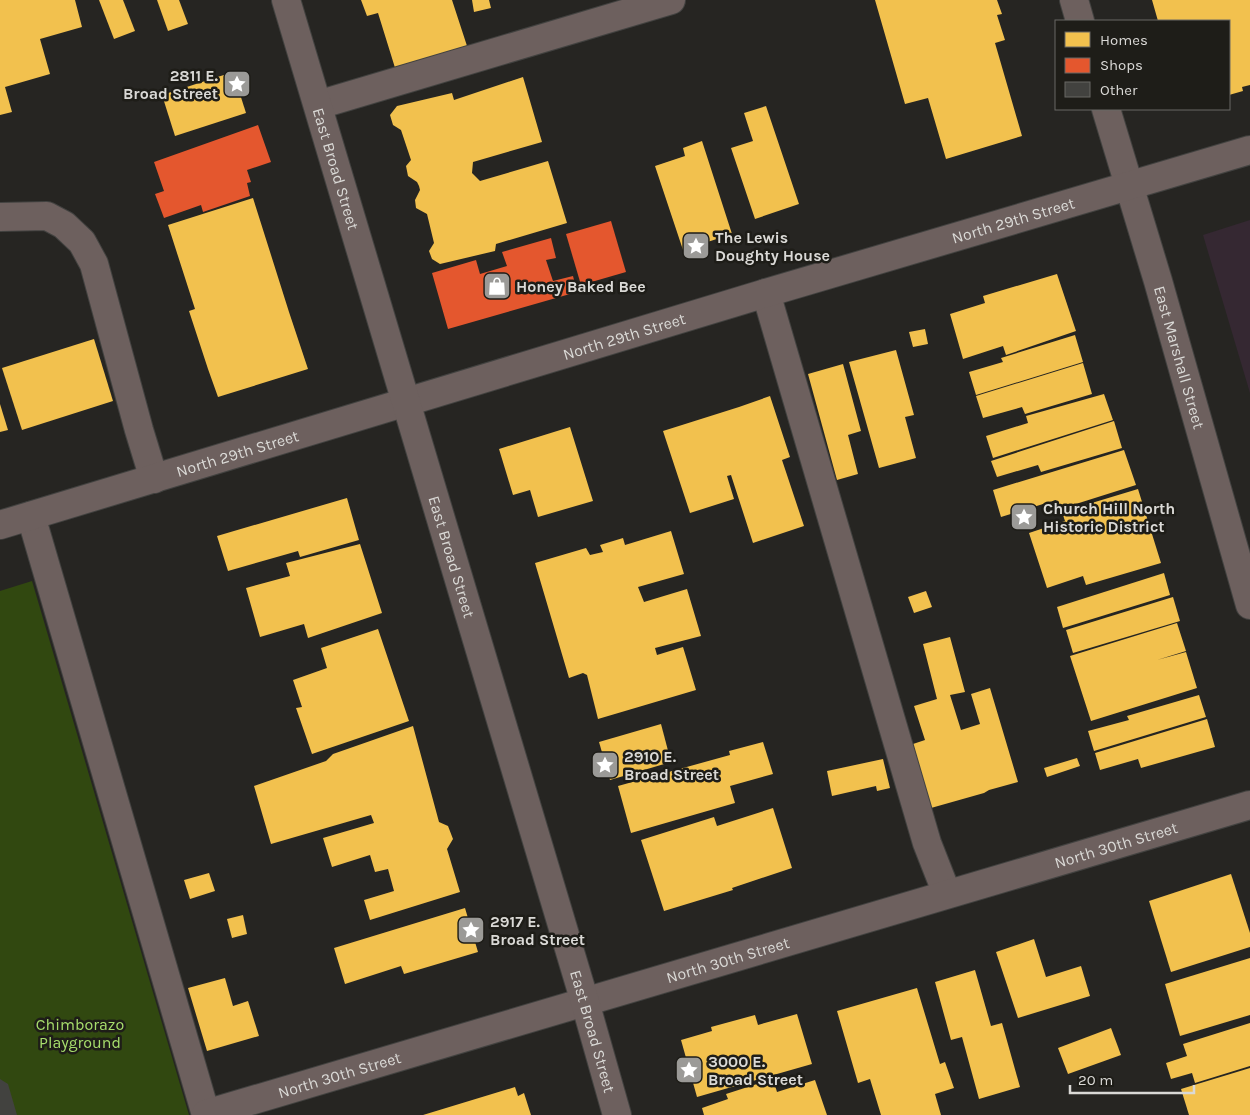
<svg xmlns="http://www.w3.org/2000/svg" width="1250" height="1115" viewBox="0 0 1250 1115" font-family="Karla,sans-serif">
	<style>
		.education { fill: #352832 }
		.green { fill: #314810 }
		.homes { fill: #f2c14e }
		.shops { fill: #e4572e }
		.building { fill: #42423f }
		.lines { fill: none; stroke-linecap: round; stroke-linejoin: round }
		.minor-casing { stroke: #424240; stroke-width: 30 }
		.major-casing { stroke: #424240; stroke-width: 30 }
		.minor { stroke: #6d605e; stroke-width: 28 }
		.major { stroke: #6d605e; stroke-width: 28 }
		.labels { text-anchor: middle; dominant-baseline: central; stroke-width: 5; stroke-linejoin: round; paint-order: stroke }
		.poi-label { font-size: 16px; font-weight: bold; fill: #dad9d6; stroke: #1e1d18; text-anchor: start }
		.street-label { font-size: 16px; fill: #dad9d6; stroke: #1e1d18 }
		.park-label { font-size: 16px; fill: #a7de6c; stroke: #1e1d18 }
	</style>
	<rect width="100%" height="100%" fill="#262522"/>
	<!-- education -->
	<polygon class="education" points="1250,220 1250,393 1203,235"/>
	<!-- green -->
	<polygon class="green" points="32,581 189,1115 0,1115 0,591"/>
	<!-- homes -->
	<g class="homes">
		<polygon points="0,0 75,0 82,27 40,39 50,74 5,87 12,112 0,115"/>
		<polygon points="99,0 123,0 135,31 114,39"/>
		<polygon points="157,0 179,0 188,24 168,31"/>
		<polygon points="361,0 452,0 468,49 396,71 378,13 367,16"/>
		<polygon points="472,0 489,0 491,8 474,12"/>
		<polygon points="875,0 997,0 1002,14 997,15 1005,40 995,43 1022,136 946,159 928,98 905,104"/>
		<polygon points="1152,0 1250,0 1250,85 1242,87 1243,91 1229,95 1229,21 1158,21"/>
		<polygon points="233,72 246,113 175,136 162,95"/>
		<polygon points="523,77 542,142 473,162 472,173 480,181 548,161 567,223 496,244 495,251 440,264 432,259 429,251 434,243 427,214 416,208 415,200 420,190 419,186 417,182 408,176 406,166 411,160 401,130 393,125 390,115 397,106 452,93 454,100"/>
		<polygon points="766,106 799,204 755,219 731,148 753,141 744,113"/>
		<polygon points="702,141 732,234 683,250 655,166 685,156 683,148"/>
		<polygon points="253,198 289,312 308,369 218,397 208,369 189,311 195,309 168,225"/>
		<polygon points="1057,274 1076,331 1006,355 1003,346 963,359 950,314 985,303 983,296"/>
		<polygon points="925,329 928,344 913,347 909,332"/>
		<polygon points="1075,335 1083,362 976,395 969,372 1003,362 1001,358"/>
		<polygon points="94,339 113,401 22,430 2,368"/>
		<polygon points="896,350 914,415 905,417 916,458 879,468 849,362"/>
		<polygon points="1083,363 1092,394 1025,414 1022,407 983,418 976,396"/>
		<polygon points="843,364 861,431 848,435 858,474 837,480 808,374"/>
		<polygon points="1104,394 1113,420 993,458 986,436 1028,423 1026,416"/>
		<polygon points="770,396 790,457 782,460 804,526 753,543 731,475 727,476 734,499 690,513 663,431 739,407"/>
		<polygon points="0,404 8,430 0,432"/>
		<polygon points="1114,421 1122,448 1041,472 1038,465 997,477 991,461"/>
		<polygon points="570,427 593,501 538,517 530,490 513,495 499,449"/>
		<polygon points="1124,450 1136,485 1060,509 1056,500 1001,517 993,490"/>
		<polygon points="1138,489 1161,563 1086,585 1083,576 1047,588 1029,533 1065,521 1062,512"/>
		<polygon points="347,498 359,540 300,557 298,551 228,571 217,536"/>
		<polygon points="671,531 684,574 638,587 644,602 687,589 701,636 655,648 657,655 683,647 696,690 598,719 587,675 583,673 569,678 535,563 586,548 590,555 603,552 600,545 623,538 625,545"/>
		<polygon points="360,544 382,613 308,638 304,624 260,637 246,588 290,576 286,563"/>
		<polygon points="1164,573 1170,595 1063,628 1057,607"/>
		<polygon points="926,591 932,607 914,613 908,597"/>
		<polygon points="1173,597 1180,621 1073,653 1066,630"/>
		<polygon points="1177,623 1186,651 1157,660 1186,652 1197,688 1091,721 1070,656"/>
		<polygon points="378,629 409,721 312,754 296,708 302,707 293,680 327,668 321,648"/>
		<polygon points="950,637 965,692 950,695 961,730 980,724 971,694 990,688 1018,782 989,790 984,793 931,808 913,744 925,740 914,706 937,699 923,644"/>
		<polygon points="1199,695 1206,717 1094,751 1088,731 1129,720 1127,716"/>
		<polygon points="1207,719 1215,747 1141,768 1138,759 1100,770 1095,753"/>
		<polygon points="661,724 671,762 610,780 599,742"/>
		<polygon points="413,726 439,822 448,826 453,839 447,849 460,892 370,920 364,900 394,891 388,869 375,872 370,855 332,867 323,838 374,823 371,815 271,844 254,786 326,761 333,754"/>
		<polygon points="763,742 773,774 730,786 735,803 631,833 618,786 730,755 729,751"/>
		<polygon points="1077,758 1080,766 1047,777 1044,768"/>
		<polygon points="883,759 890,788 877,791 876,786 832,796 827,771"/>
		<polygon points="773,808 792,868 732,888 733,890 664,911 641,840 714,817 717,826"/>
		<polygon points="209,873 215,891 190,899 184,880"/>
		<polygon points="1231,874 1250,933 1250,947 1171,972 1149,901"/>
		<polygon points="465,908 478,952 404,974 401,966 345,984 334,948"/>
		<polygon points="243,915 247,934 232,938 227,919"/>
		<polygon points="1034,939 1046,977 1081,966 1090,996 1018,1018 996,952"/>
		<polygon points="1250,958 1250,1015 1180,1036 1165,984"/>
		<polygon points="975,970 991,1026 1002,1023 1020,1087 979,1099 962,1037 951,1040 935,982"/>
		<polygon points="225,978 233,1006 248,1001 259,1036 207,1051 188,988"/>
		<polygon points="917,988 940,1064 945,1062 954,1088 935,1094 941,1115 881,1115 870,1079 858,1083 837,1011"/>
		<polygon points="797,1014 812,1064 697,1097 681,1040 712,1031 711,1027 755,1015 758,1025"/>
		<polygon points="1250,1023 1250,1066 1195,1083 1192,1073 1171,1079 1166,1063 1187,1056 1183,1044"/>
		<polygon points="1111,1028 1121,1055 1068,1074 1058,1048"/>
		<polygon points="1250,1068 1250,1115 1189,1115 1181,1089"/>
		<polygon points="773,1079 777,1092 815,1080 827,1115 704,1115 702,1108 728,1099 726,1094"/>
		<polygon points="515,1087 518,1096 524,1093 531,1115 423,1115"/>
	</g>
	<!-- shops -->
	<g class="shops">
		<polygon points="258,125 271,162 247,170 251,182 247,183 250,196 203,212 201,205 164,218 155,194 164,191 154,162"/>
		<polygon points="611,221 626,272 581,285 566,234"/>
		<polygon points="551,238 556,258 546,260 553,281 573,276 577,292 448,329 432,273 476,260 480,274 507,266 502,252"/>
	</g>
	<!-- building -->
	<polygon class="building" points="0,1079 8,1084 17,1115 0,1115"/>
	<g class="lines">
		<!-- minor casing -->
		<g class="minor-casing">
			<g id="minor">
				<polyline points="1074,0 1080,21"/>
				<polyline points="318,105 671,0"/>
				<path id="s1" d="M1106 109 1158 281 1250 605"/>
				<polyline points="0,217 47,216 64,225 82,242 94,264 139,430 154,479"/>
				<polyline points="766,293 927,843 947,894"/>
				<polyline points="31,516 206,1115"/>
				<path id="s2" d="M0 525 766 293 1250 150"/>
				<path id="s3" d="M206 1114 1250 805"/>
			</g>
		</g>
		<!-- major casing -->
		<g class="major-casing">
			<g id="major">
				<path id="s4" d="M286 0 585 1002 617 1115"/>
			</g>
		</g>
		<!-- minor -->
		<use href="#minor" class="minor"/>
		<!-- major -->
		<use href="#major" class="major"/>
	</g>
	<!-- icons -->
	<defs>
		<g id="sight-square" transform="scale(1.4375)"><rect x="-9" y="-9" width="18" height="18" rx="4" fill="#9b9a97" stroke="#1e1d18"/><path d="M0-6L1.8-2.2L6-1.7L2.9 1.2L3.7 5.4L0 3.3L-3.7 5.4L-2.9 1.2L-6-1.7L-1.8-2.2Z" fill="#fff"/></g>
		<g id="shop-square" transform="scale(1.4375)"><rect x="-9" y="-9" width="18" height="18" rx="4" fill="#9b9a97" stroke="#1e1d18"/><path d="M-5-2.5h2.3a2.7 3.5 0 0 1 5.4 0H5L5.5 6h-11ZM-1.5-2.5h3a1.5 2.3 0 0 0-3 0Z" fill="#fff"/></g>
	</defs>
	<g fill-rule="evenodd">
		<use href="#sight-square" x="237" y="84"/>
		<use href="#sight-square" x="696" y="246"/>
		<use href="#shop-square" x="497" y="286"/>
		<use href="#sight-square" x="1024" y="517"/>
		<use href="#sight-square" x="605" y="765"/>
		<use href="#sight-square" x="471" y="930"/>
		<use href="#sight-square" x="689" y="1070"/>
	</g>
	<g class="labels">
		<!-- poi labels -->
		<g class="poi-label">
			<text x="218" y="75" text-anchor="end">2811 E.<tspan x="218" dy="18">Broad Street</tspan></text>
			<text x="715" y="237">The Lewis<tspan x="715" dy="18">Doughty House</tspan></text>
			<text x="516" y="286">Honey Baked Bee</text>
			<text x="1043" y="508">Church Hill North<tspan x="1043" dy="18">Historic District</tspan></text>
			<text x="624" y="756">2910 E.<tspan x="624" dy="18">Broad Street</tspan></text>
			<text x="490" y="921">2917 E.<tspan x="490" dy="18">Broad Street</tspan></text>
			<text x="708" y="1061">3000 E.<tspan x="708" dy="18">Broad Street</tspan></text>
		</g>
		<!-- street labels -->
		<g class="street-label">
			<text stroke="none"><textPath href="#s4" startOffset="176">East Broad Street</textPath></text>
			<text stroke="none"><textPath href="#s2" startOffset="1058">North 29th Street</textPath></text>
			<text stroke="none"><textPath href="#s2" startOffset="652">North 29th Street</textPath></text>
			<text stroke="none"><textPath href="#s1" startOffset="259">East Marshall Street</textPath></text>
			<text stroke="none"><textPath href="#s2" startOffset="248">North 29th Street</textPath></text>
			<text stroke="none"><textPath href="#s4" startOffset="581">East Broad Street</textPath></text>
			<text stroke="none"><textPath href="#s3" startOffset="949">North 30th Street</textPath></text>
			<text stroke="none"><textPath href="#s3" startOffset="544">North 30th Street</textPath></text>
			<text stroke="none"><textPath href="#s4" startOffset="1076">East Broad Street</textPath></text>
			<text stroke="none"><textPath href="#s3" startOffset="139">North 30th Street</textPath></text>
		</g>
		<!-- park labels -->
		<g class="park-label">
			<text x="80" y="1024">Chimborazo<tspan x="80" dy="18">Playground</tspan></text>
		</g>
	</g>
	<!-- legend -->
	<rect x="1055" y="20" width="175" height="90" fill="#1e1d18" stroke="#696864"/>
	<rect x="1065" y="32" width="25" height="15" fill="#f2c14e" stroke="#696864"/>
	<text x="1100" y="45" font-size="15" fill="#dad9d6">Homes</text>
	<rect x="1065" y="58" width="25" height="15" fill="#e4572e" stroke="#696864"/>
	<text x="1100" y="70" font-size="15" fill="#dad9d6">Shops</text>
	<rect x="1065" y="82" width="25" height="15" fill="#42423f" stroke="#696864"/>
	<text x="1100" y="95" font-size="15" fill="#dad9d6">Other</text>
	<!-- scale -->
	<path d="M1070 1085v8h124v-8" fill="none" stroke="#dad9d6" stroke-width="2.5"/>
	<text x="1078" y="1085" font-size="15" fill="#dad9d6" stroke="#1e1d18" stroke-width="4" paint-order="stroke">20 m</text>
</svg>
